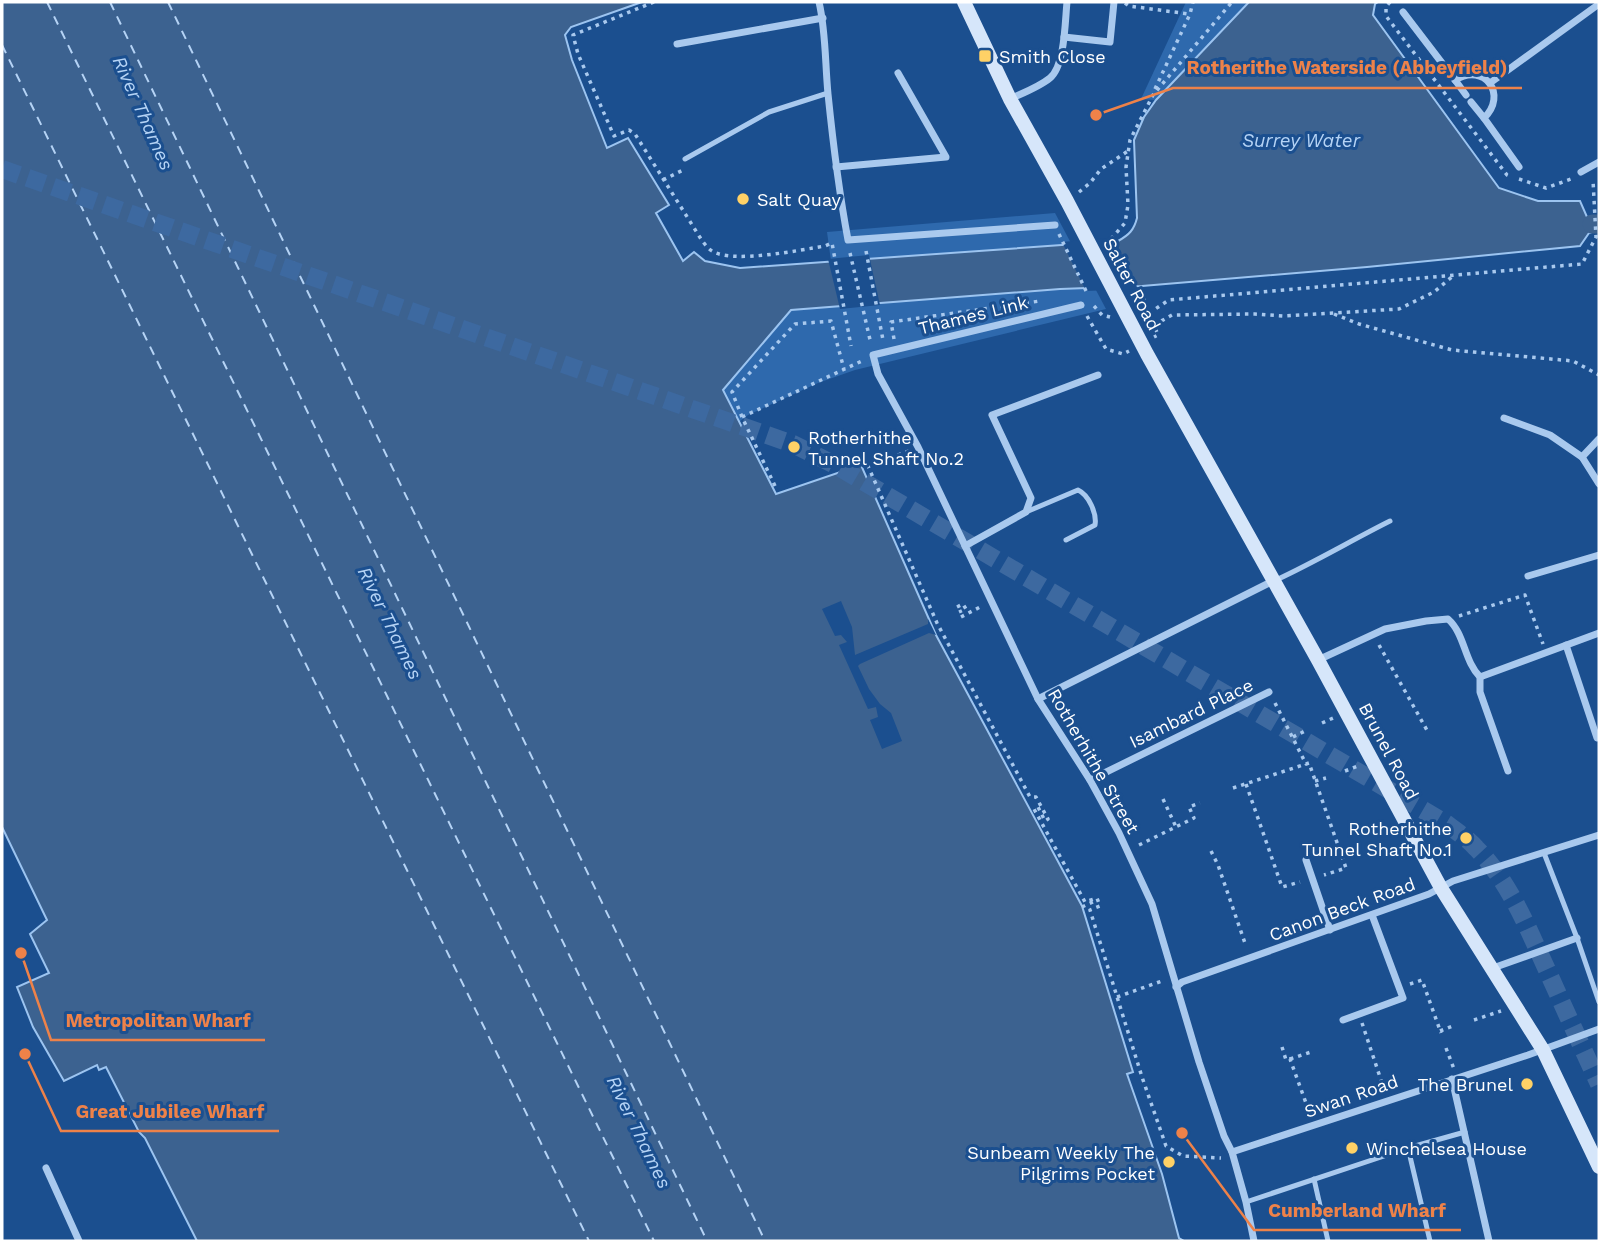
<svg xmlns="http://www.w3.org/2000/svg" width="1601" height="1243" viewBox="0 0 1601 1243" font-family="'Work Sans',sans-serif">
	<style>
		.green { fill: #2e69ad }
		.water { fill: #3c6290; stroke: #9cc4f0; stroke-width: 2 }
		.pier { fill: #1b4f8f }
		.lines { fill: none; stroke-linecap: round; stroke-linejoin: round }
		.canal { stroke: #3c6290; stroke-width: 19 }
		.ferry { stroke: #b5d3f5; stroke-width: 2; stroke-dasharray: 9 7; stroke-linecap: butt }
		.primary-tunnel { stroke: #3d69a0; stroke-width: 18; stroke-dasharray: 18 9; stroke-linecap: butt }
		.path { stroke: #a9c9ee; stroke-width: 3.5; stroke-dasharray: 3.5 5; stroke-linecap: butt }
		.lane { stroke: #a9c9ee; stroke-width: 5 }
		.street { stroke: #a9c9ee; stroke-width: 7 }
		.secondary { stroke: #d6e6fa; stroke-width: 14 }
		.poi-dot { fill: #ffd166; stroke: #1b4f8f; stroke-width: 2.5 }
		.labels { text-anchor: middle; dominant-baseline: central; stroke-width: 6; stroke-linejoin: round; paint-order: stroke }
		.poi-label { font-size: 18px; fill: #fff; stroke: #1b4f8f; text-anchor: start }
		.street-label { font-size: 18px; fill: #fff; stroke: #1b4f8f }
		.water-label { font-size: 19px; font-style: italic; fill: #b5d3f5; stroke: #1b4f8f }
		.leader { fill: none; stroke: #ee8249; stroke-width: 2.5 }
		.callout-dot { fill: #ee8249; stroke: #1b4f8f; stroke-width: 2.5 }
		.callout-label { font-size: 19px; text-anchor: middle; font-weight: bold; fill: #ee8249; stroke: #1b4f8f; stroke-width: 6; stroke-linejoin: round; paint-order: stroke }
	</style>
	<rect width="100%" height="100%" fill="#1b4f8f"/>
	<!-- green -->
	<g class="green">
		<polygon points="1186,2 1249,2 1156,100 1141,99"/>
		<polygon points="1055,213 1106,309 855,370 818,383 748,415 739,422 723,390 714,279 831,261 827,232"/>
	</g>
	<!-- water -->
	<path class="water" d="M2 2H642L571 27 565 35 572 60 607 148 628 138 669 205 656 213 683 261 694 252 705 261 740 268 1118 241C1129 235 1134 230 1137 218L1134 140 1144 117 1156 100 1249 2H1378L1375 4 1373 15 1499 188 1538 201H1580L1587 217H1592V232L1589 233 1580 246 1367 267 1142 286 1060 289 791 310 723 390 776 494 861 465 936 635 1082 906 1133 1072 1127 1074 1162 1174 1179 1238 1184 1241H197L145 1138 139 1132 106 1067 99 1070 97 1065 64 1081 33 1027 17 987 49 973 30 934 47 920 2 827Z"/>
	<!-- pier -->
	<g class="pier">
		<polygon points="1107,238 1111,239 1138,289 1086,291 1062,242"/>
		<polygon points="869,255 880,305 840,309 828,259"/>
		<polygon points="841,601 852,627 855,655 928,624 928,619 936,635 929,633 860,664 858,666 869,689 880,704 891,713 902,741 882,749 870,720 878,717 876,707 868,709 839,645 847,642 841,635 835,636 822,609"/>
	</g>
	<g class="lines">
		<!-- canal -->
		<polyline class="canal" points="1592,224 1599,224"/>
		<!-- ferry -->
		<g class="ferry">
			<polyline points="47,2 654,1241"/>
			<polyline points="110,2 707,1241"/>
			<polyline points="168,2 765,1241"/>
			<polyline points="2,45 589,1241"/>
		</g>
		<!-- primary-tunnel -->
		<path class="primary-tunnel" d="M2 169 793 444 835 465 1447 824C1457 832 1468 839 1476 848 1510 882 1528 929 1548 972 1565 1010 1582 1047 1599 1084"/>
		<!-- path -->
		<g class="path">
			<path d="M654 2 573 35 578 54 614 136 629 130 635 134 701 239C704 243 708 249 712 251 732 264 800 250 825 246L832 243 851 346"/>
			<polyline points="1390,2 1386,7 1386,16 1507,175 1511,177"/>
			<polyline points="1125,3 1129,6 1189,14"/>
			<polyline points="1155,89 1190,14 1193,2"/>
			<polyline points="1519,179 1546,188 1571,179"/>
			<polyline points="663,180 683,170"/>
			<polyline points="1079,192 1090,183 1101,169 1128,151"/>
			<polyline points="1059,234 1087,293"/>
			<polyline points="1111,239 1125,223 1128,205 1126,167 1130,140 1153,95 1232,2"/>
			<polyline points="866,251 883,340"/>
			<polyline points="850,253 871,344"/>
			<polyline points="1143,297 1158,335 1154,337"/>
			<polyline points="1094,306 1102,315 1110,317"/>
			<polyline points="1149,313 1169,300 1582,264 1596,237 1593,180"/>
			<polyline points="1334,314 1359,324 1452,350 1573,361 1599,375"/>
			<polyline points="1087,316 1106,349 1123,354 1129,351"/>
			<polyline points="1154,325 1172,315 1255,314 1283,316 1399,309 1434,292 1454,275"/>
			<polyline points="894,339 891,322 1040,301"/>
			<polyline points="742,417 864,360"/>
			<polyline points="909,451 868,466 937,623 1030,797 1036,797 1048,819 1045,821 1038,807 1034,809 1085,902 1097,898 1100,906 1090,910 1142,1077 1166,1146 1183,1156 1221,1158"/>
			<polyline points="775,486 742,417 732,392 795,324 831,321 844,369"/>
			<polyline points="957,607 963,604 966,609 959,612"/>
			<polyline points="1459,616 1525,595 1543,644"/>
			<polyline points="961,617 980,607"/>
			<polyline points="1379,645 1428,732"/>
			<polyline points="1275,703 1306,764 1309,763 1346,868 1324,875"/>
			<polyline points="1322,723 1333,718"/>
			<polyline points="1293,737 1305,731"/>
			<polyline points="1345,771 1358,766"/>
			<polyline points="1315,781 1326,778"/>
			<polyline points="1246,784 1282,887 1300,882"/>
			<polyline points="1233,788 1306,764"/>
			<polyline points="1163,799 1176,827"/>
			<polyline points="1139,845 1194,818 1189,807 1200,803"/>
			<polyline points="1211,851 1218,865 1246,946"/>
			<polyline points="1082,907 1095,901"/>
			<polyline points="1410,984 1422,980 1441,1033"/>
			<polyline points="1117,997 1162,981"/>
			<polyline points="1474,1020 1501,1011"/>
			<polyline points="1362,1023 1384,1089"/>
			<polyline points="1440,1031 1453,1026"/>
			<polyline points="1282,1047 1286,1060 1290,1059 1310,1114"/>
			<polyline points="1446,1048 1454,1069"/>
			<polyline points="1290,1059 1314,1051"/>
		</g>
		<!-- lane -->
		<g class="lane">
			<polyline points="685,159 769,112 828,93"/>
			<path d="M1026 512 1078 490C1089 495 1097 514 1095 525L1066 540"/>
			<path d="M1276 580C1315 562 1352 540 1390 521"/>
			<polyline points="1544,853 1577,938 1599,1002"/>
			<polyline points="1408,1148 1430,1241"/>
			<polyline points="1314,1179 1328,1241"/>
			<polyline points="1246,1202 1408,1148 1465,1132"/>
		</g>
		<!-- street -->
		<g class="street">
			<path d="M819 2C826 32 825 63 828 94 833 143 839 192 848 240L1055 225"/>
			<path d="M1403 12 1455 80C1485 62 1508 95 1484 118L1519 167"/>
			<polyline points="1064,37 1110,42 1114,2"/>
			<polyline points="677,44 823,18"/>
			<polyline points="1455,80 1466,95"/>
			<polyline points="1490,83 1599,4"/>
			<path d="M1010 99C1023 93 1039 87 1050 78 1065 66 1065 21 1067 2"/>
			<polyline points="1471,102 1484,118"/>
			<polyline points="836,167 946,157 898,73"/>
			<polyline points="1581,172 1599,162"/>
			<polyline points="1081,305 873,355 878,374 918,447 1038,699 1090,780 1119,833 1152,904 1199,1062 1224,1136 1232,1152 1246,1202 1254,1241"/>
			<polyline points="1504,418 1550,435 1582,457 1599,484"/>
			<polyline points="1582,457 1599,439"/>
			<polyline points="965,546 1026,512 1031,498 992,415 1098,375"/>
			<polyline points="1528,576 1599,555"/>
			<polyline points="1566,645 1597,738"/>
			<path d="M1318 660 1385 629 1426 621 1448 619C1465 634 1464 661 1480 677V692L1508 771"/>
			<polyline points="1480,677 1599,633"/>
			<polyline points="1038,699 1273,581"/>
			<polyline points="1090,780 1269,692"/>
			<polyline points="1306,860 1330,930"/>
			<polyline points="1493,968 1577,938"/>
			<polyline points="1176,987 1182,982 1429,894 1453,881 1599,835"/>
			<polyline points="1343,1020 1403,998 1372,915"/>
			<polyline points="1452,1079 1489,1241"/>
			<polyline points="1232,1152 1528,1055 1599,1029"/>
			<polyline points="46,1168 79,1241"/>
		</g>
		<!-- secondary -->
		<polyline class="secondary" points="964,2 1010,99 1067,201 1147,354 1318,660 1441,888 1543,1050 1599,1167"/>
	</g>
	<!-- markers -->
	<g class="poi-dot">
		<rect x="978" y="49" width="14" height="14" rx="3.5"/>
		<circle cx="743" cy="199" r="7"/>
		<circle cx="794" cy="447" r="7"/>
		<circle cx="1466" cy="838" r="7"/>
		<circle cx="1527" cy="1084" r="7"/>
		<circle cx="1352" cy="1148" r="7"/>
		<circle cx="1169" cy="1162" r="7"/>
	</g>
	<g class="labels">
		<!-- poi labels -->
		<g class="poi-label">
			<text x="999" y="56">Smith Close</text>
			<text x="757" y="199">Salt Quay</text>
			<text x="808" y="437">Rotherhithe<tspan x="808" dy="21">Tunnel Shaft No.2</tspan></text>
			<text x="1452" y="828" text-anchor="end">Rotherhithe<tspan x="1452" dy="21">Tunnel Shaft No.1</tspan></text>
			<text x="1513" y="1084" text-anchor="end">The Brunel</text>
			<text x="1366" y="1148">Winchelsea House</text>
			<text x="1155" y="1152" text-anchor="end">Sunbeam Weekly The<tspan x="1155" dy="21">Pilgrims Pocket</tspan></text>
		</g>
		<!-- street labels -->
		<g class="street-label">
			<text transform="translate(1132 284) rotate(62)">Salter Road</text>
			<text transform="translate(973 315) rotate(-14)">Thames Link</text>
			<text transform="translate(1191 713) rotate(-26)">Isambard Place</text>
			<text transform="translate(1389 751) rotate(62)">Brunel Road</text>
			<text transform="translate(1094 761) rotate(60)">Rotherhithe Street</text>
			<text transform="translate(1342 909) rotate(-20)">Canon Beck Road</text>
			<text transform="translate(1351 1096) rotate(-19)">Swan Road</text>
		</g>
		<!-- water labels -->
		<g class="water-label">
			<text transform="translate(143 113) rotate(66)">River Thames</text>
			<text x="1301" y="140">Surrey Water</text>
			<text transform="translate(390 623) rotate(64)">River Thames</text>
			<text transform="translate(639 1132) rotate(64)">River Thames</text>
		</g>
	</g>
	<!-- callouts -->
	<path class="leader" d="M1096 115L1173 88H1522M21 953L51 1040H265M25 1054L61 1131H279M1182 1133L1254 1230H1461"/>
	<g class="callout-dot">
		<circle cx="1096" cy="115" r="7"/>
		<circle cx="21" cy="953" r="7"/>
		<circle cx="25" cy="1054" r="7"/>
		<circle cx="1182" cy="1133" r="7"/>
	</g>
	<g class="callout-label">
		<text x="1347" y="74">Rotherithe Waterside (Abbeyfield)</text>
		<text x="158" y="1027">Metropolitan Wharf</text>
		<text x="170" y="1118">Great Jubilee Wharf</text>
		<text x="1357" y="1217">Cumberland Wharf</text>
	</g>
	<!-- border -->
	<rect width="1601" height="1243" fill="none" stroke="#ffffff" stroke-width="7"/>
</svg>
